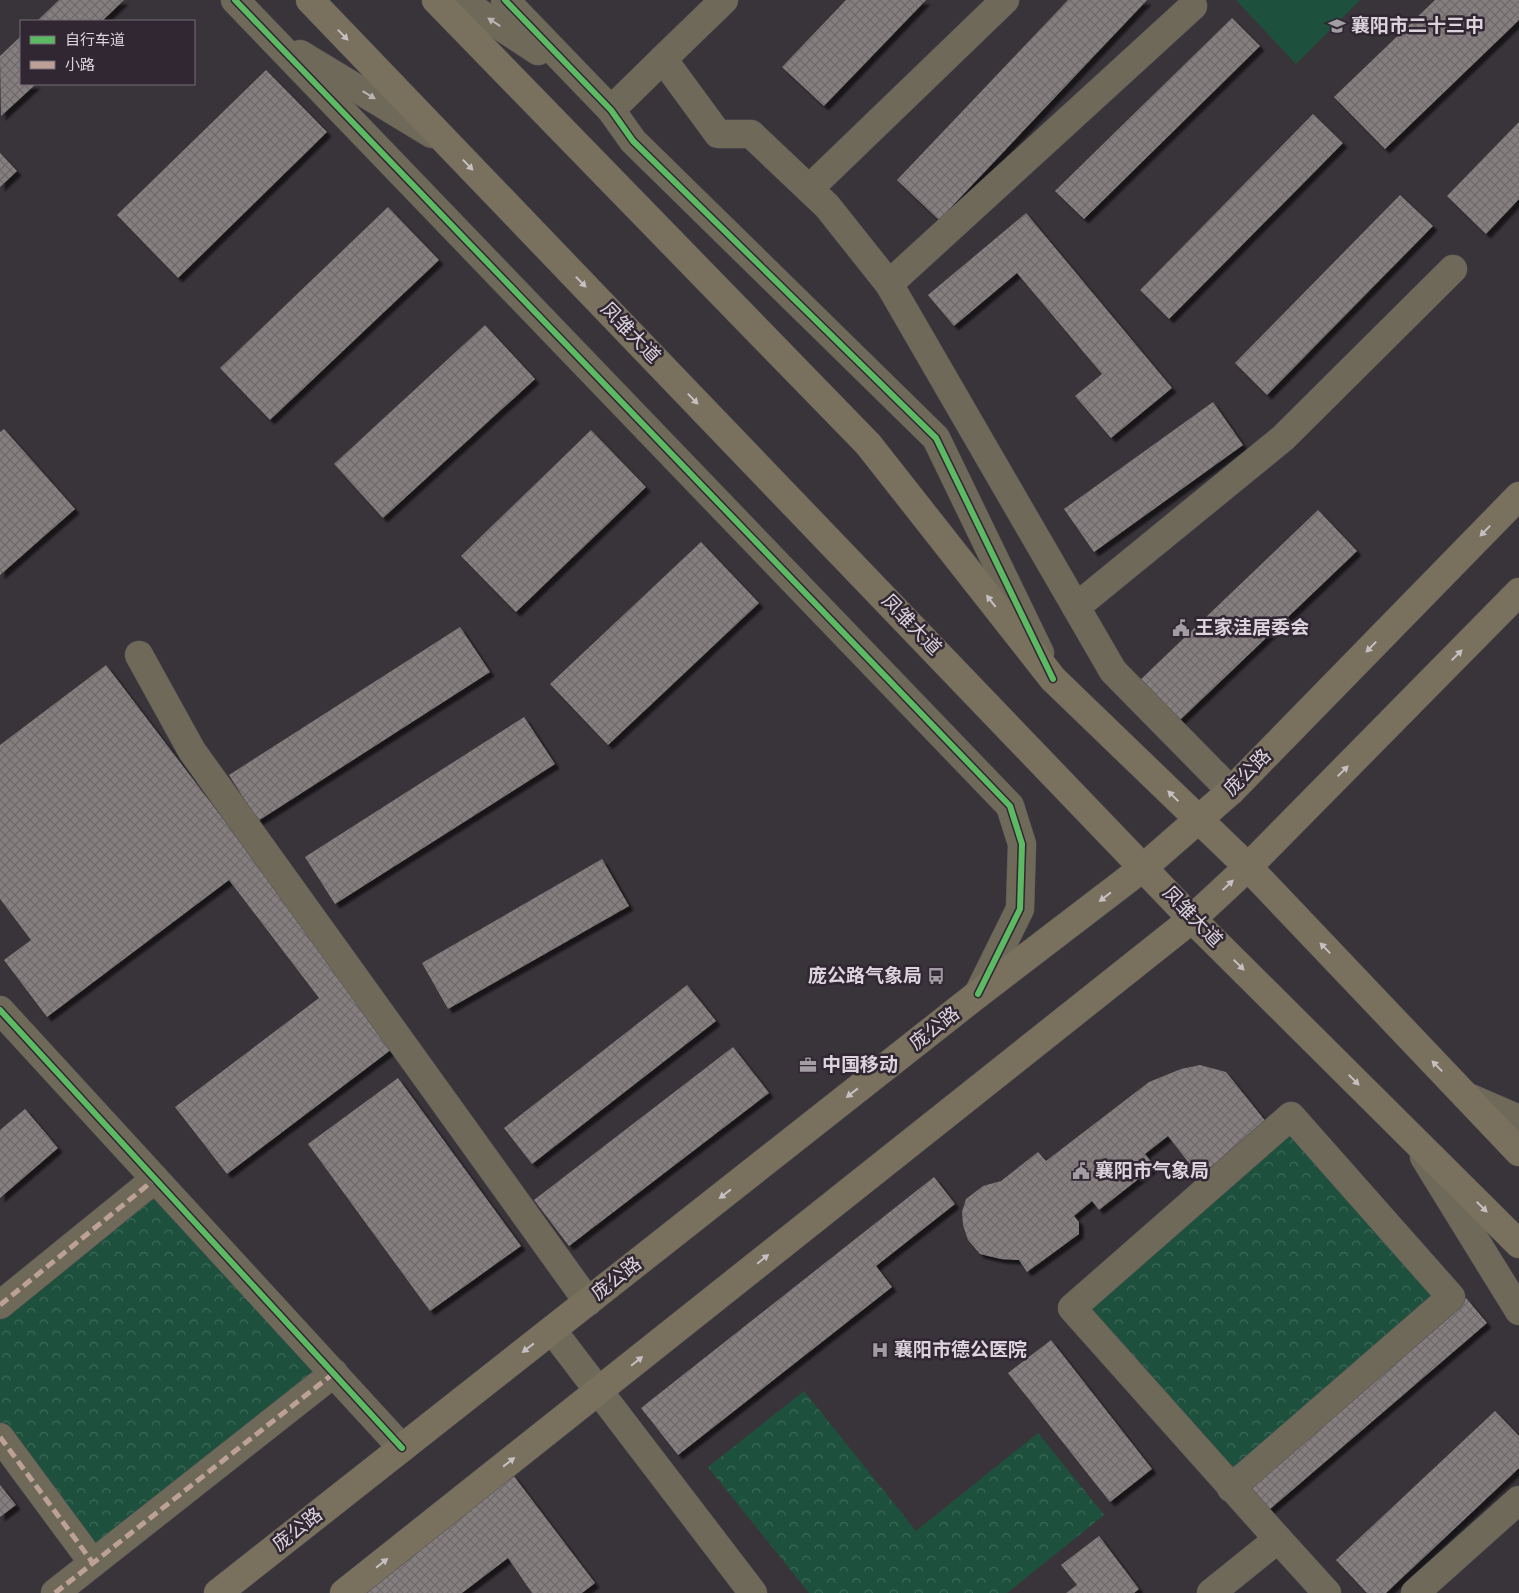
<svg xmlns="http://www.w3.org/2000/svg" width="1519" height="1593" viewBox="0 0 1519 1593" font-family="Spectral,'Noto Sans SC',serif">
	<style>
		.green { fill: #1d513d }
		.park { fill: url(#park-crowns) }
		.building { fill: url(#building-cross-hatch); filter: url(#shadow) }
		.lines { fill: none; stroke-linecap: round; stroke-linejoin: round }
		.minor-casing { stroke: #555256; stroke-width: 29 }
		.major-casing { stroke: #555256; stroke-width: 29 }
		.minor { stroke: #6f6959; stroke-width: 28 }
		.major { stroke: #79705e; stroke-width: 28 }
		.quiet { stroke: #bda197; stroke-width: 5; stroke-dasharray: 10 5; stroke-linecap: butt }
		.cycleway-casing { stroke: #302733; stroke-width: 9 }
		.cycleway { stroke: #5cba63; stroke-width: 6 }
		.oneway { fill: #bbb4b5 }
		.oneway2 { fill: #c7c0c3 }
		.labels { text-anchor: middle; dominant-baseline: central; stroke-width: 5; stroke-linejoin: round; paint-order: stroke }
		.poi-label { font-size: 19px; font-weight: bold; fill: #dbd4dc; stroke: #302733; text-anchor: start }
		.street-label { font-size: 19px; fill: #dbd4dc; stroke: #302733 }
	</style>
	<defs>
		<pattern id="park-crowns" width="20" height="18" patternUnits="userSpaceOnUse" patternTransform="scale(1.25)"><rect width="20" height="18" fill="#1d513d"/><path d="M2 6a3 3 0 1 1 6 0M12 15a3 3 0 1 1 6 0" fill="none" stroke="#3d6958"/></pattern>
		<pattern id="building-cross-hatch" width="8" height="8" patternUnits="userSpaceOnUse" patternTransform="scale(1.25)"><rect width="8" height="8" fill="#857f80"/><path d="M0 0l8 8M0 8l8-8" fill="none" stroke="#6e696a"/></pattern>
		<filter id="shadow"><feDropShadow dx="4.5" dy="4.5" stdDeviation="1" flood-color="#0009"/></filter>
	</defs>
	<rect width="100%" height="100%" fill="#39343a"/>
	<!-- green -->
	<polygon class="green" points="1236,0 1360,0 1296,64"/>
	<!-- park -->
	<g class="park">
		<polygon points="1291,1116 1451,1297 1231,1488 1072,1308"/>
		<polygon points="155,1179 334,1373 93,1563 0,1437 0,1305"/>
		<polygon points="804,1391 916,1531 1038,1433 1104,1515 1007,1593 809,1593 708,1467"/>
	</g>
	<!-- building -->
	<g class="building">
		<polygon points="59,0 124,0 102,21 37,21"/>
		<polygon points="846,0 926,0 824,106 782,67"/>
		<polygon points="1068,0 1147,0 939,220 897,180"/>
		<polygon points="1435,0 1519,0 1519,20 1385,149 1334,97"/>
		<polygon points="1232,18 1260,46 1084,219 1055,191"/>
		<polygon points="21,36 21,84 36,84 1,116 0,56"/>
		<polygon points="266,70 327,132 178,278 117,215"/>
		<polygon points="1313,114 1343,143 1169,319 1140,290"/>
		<polygon points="1519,122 1519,199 1486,234 1447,196"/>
		<polygon points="0,153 17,171 0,187"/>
		<polygon points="1400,195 1433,226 1267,395 1235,363"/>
		<polygon points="388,207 439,260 270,420 220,368"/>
		<polygon points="1026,213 1172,388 1111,438 1075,396 1102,374 1017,273 954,326 928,295"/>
		<polygon points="485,325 535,379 383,518 334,464"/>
		<polygon points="1213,402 1243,445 1094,552 1064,509"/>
		<polygon points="4,429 75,509 0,575 0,432"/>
		<polygon points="591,430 646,487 516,612 461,556"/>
		<polygon points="1318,510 1357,551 1177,723 1138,682"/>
		<polygon points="701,542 759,603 608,745 550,684"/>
		<polygon points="460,627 490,672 258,821 229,775"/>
		<polygon points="106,665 396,1046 227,1174 175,1107 319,998 229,880 47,1017 4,960 31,940 0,899 0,745"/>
		<polygon points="524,717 555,764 335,904 305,857"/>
		<polygon points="602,859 629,906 448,1009 422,963"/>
		<polygon points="687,985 716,1021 532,1164 504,1128"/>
		<polygon points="733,1047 769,1093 569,1246 534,1200"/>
		<polygon points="1200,1065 1226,1072 1267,1123 1199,1176 1168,1136 1145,1154 1155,1166 1099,1210 1092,1201 1074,1216 1079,1222 1079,1234 1027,1272 1019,1260 1001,1259 980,1254 968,1240 963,1225 962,1212 966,1199 983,1186 1001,1181 1038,1152 1046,1161 1149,1082 1181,1069"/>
		<polygon points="398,1078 521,1246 430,1311 308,1144"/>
		<polygon points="25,1109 58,1148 0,1198 0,1130"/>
		<polygon points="934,1177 955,1204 876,1266 892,1287 678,1455 641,1408"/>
		<polygon points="1466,1298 1487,1323 1269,1510 1247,1486"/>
		<polygon points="1051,1340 1152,1469 1110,1502 1008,1373"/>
		<polygon points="1495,1411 1519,1436 1519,1468 1386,1593 1367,1593 1336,1560"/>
		<polygon points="513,1475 595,1583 582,1593 532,1593 508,1558 462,1593 360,1593"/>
		<polygon points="0,1485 16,1505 0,1517"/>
		<polygon points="1099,1536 1139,1589 1134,1593 1066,1593 1077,1585 1061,1565"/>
	</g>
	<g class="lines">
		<!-- minor casing -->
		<g class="minor-casing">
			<g id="minor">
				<polyline points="235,0 1010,806 1022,844 1020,909 978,994"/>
				<polyline points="460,0 538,51"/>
				<polyline points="505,0 611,110 633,141 936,438 1040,653"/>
				<polyline points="724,0 663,59 718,134 751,134 827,206 889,284 1113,671 1231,791"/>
				<polyline points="300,54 432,134"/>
				<polyline points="611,110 663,59"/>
				<polyline points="809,189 1005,0"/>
				<polyline points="889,284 1193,6"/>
				<polyline points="1076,607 1283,438 1453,269"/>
				<polyline points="139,655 192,751 588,1302"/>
				<polyline points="0,1010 402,1448"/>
				<polyline points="1466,1096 1519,1119"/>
				<polyline points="1424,1157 1519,1311"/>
				<polyline points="0,1305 155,1179"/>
				<polyline points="552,1330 753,1593"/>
				<polyline points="0,1437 93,1563"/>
				<polyline points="1278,1539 1327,1593"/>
				<polyline points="55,1593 334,1373"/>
				<polyline points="1211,1593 1278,1539 1072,1308 1291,1116 1451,1297 1231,1488"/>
				<polyline points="1415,1593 1519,1500"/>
			</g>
		</g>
		<!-- major casing -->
		<g class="major-casing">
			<g id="major">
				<polyline points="310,0 1192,919 1519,1244"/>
				<polyline points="436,0 868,444 1053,679 1248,867 1519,1152"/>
				<polyline points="218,1593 978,994 1144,867 1231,791 1519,496"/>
				<polyline points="344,1593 1192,919 1248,867 1519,592"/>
			</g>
		</g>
		<!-- minor -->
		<use href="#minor" class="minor"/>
		<!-- major -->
		<use href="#major" class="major"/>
		<!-- quiet -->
		<g class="quiet">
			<polyline points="0,1305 155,1179"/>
			<polyline points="0,1437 93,1563"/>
			<polyline points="55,1593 334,1373"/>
		</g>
		<!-- cycleway casing -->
		<g class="cycleway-casing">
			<g id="cycleway">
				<polyline points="235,0 1010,806 1022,844 1020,909 978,994"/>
				<polyline points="505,0 611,110 633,141 936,438 1053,679"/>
				<polyline points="0,1010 402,1448"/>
			</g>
		</g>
		<!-- cycleway -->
		<use href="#cycleway" class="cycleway"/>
	</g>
	<!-- one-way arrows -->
	<defs><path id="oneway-solid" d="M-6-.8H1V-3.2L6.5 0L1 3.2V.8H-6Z" transform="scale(1.25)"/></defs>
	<g class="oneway">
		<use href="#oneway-solid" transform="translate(494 22) rotate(-147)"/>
		<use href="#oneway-solid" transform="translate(369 95) rotate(31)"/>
	</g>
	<g class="oneway2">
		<use href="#oneway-solid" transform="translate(343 35) rotate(46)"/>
		<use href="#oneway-solid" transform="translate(468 165) rotate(46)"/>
		<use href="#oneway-solid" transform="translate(581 282) rotate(46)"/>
		<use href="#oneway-solid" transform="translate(693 399) rotate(46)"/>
		<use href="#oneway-solid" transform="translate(1485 531) rotate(134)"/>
		<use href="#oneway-solid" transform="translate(991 601) rotate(-128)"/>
		<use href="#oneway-solid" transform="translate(1371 647) rotate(134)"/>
		<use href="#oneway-solid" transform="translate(1457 655) rotate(-45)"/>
		<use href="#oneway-solid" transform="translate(1343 771) rotate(-45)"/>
		<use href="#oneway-solid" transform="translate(1173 796) rotate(-136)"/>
		<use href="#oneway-solid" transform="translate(1228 885) rotate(-43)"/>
		<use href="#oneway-solid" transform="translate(1105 897) rotate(142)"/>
		<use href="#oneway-solid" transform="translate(1325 948) rotate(-134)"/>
		<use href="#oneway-solid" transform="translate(1239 965) rotate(45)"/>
		<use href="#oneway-solid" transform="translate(1437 1066) rotate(-134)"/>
		<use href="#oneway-solid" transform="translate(1354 1080) rotate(45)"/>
		<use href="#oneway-solid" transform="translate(852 1093) rotate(142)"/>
		<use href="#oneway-solid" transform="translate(725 1194) rotate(142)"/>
		<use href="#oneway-solid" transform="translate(1482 1207) rotate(45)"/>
		<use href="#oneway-solid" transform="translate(763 1259) rotate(-39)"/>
		<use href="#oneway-solid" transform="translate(528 1348) rotate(142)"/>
		<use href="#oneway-solid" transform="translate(637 1361) rotate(-39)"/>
		<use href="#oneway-solid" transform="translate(509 1462) rotate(-38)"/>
		<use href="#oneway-solid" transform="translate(382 1563) rotate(-38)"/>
	</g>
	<!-- icons -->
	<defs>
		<g id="school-bare" transform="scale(1.35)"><path d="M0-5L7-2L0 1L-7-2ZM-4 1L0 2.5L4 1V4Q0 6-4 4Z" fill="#a29ca3" stroke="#302733" stroke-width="2.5" paint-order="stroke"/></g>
		<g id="civic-bare" transform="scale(1.35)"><path d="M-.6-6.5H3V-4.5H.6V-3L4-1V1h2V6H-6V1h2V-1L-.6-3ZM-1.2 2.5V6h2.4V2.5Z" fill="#a29ca3" stroke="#302733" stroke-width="2.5" paint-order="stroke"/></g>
		<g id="bus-bare" transform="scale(1.35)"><path d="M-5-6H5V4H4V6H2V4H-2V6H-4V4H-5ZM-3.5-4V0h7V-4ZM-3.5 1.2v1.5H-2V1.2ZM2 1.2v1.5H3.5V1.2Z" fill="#a29ca3" stroke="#302733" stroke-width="2.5" paint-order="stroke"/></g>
		<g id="office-bare" transform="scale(1.35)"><path d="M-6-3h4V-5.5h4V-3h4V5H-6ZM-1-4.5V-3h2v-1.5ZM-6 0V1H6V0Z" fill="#a29ca3" stroke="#302733" stroke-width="2.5" paint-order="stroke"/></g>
		<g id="hospital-bare" transform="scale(1.35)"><path d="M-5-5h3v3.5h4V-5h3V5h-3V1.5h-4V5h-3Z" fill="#a29ca3" stroke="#302733" stroke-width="2.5" paint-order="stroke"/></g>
	</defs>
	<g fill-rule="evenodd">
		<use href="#school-bare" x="1337" y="26"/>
		<use href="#civic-bare" x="1181" y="628"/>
		<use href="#bus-bare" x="936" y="976"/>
		<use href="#office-bare" x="808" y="1065"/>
		<use href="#civic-bare" x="1081" y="1171"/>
		<use href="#hospital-bare" x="880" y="1350"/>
	</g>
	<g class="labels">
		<!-- poi labels -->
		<g class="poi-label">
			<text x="1351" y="26">襄阳市二十三中</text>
			<text x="1195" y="628">王家洼居委会</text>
			<text x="922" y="976" text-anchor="end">庞公路气象局</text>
			<text x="822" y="1065">中国移动</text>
			<text x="1095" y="1171">襄阳市气象局</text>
			<text x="894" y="1350">襄阳市德公医院</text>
		</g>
		<!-- street labels -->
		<g class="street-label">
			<text transform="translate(630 333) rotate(46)">凤雏大道</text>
			<text transform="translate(911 625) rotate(46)">凤雏大道</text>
			<text transform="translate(1248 773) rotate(-45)">庞公路</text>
			<text transform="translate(1192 917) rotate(46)">凤雏大道</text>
			<text transform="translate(935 1029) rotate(-38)">庞公路</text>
			<text transform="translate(617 1279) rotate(-38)">庞公路</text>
			<text transform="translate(298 1530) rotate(-38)">庞公路</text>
		</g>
	</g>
	<!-- legend -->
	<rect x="20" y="20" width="175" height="65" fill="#302733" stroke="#746c77"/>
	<rect x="30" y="36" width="25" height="8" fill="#5cba63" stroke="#746c77"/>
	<text x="65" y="45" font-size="15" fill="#dbd4dc">自行车道</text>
	<rect x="30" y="61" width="25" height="8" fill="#bda197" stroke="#746c77"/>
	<text x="65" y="70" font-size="15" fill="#dbd4dc">小路</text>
</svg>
